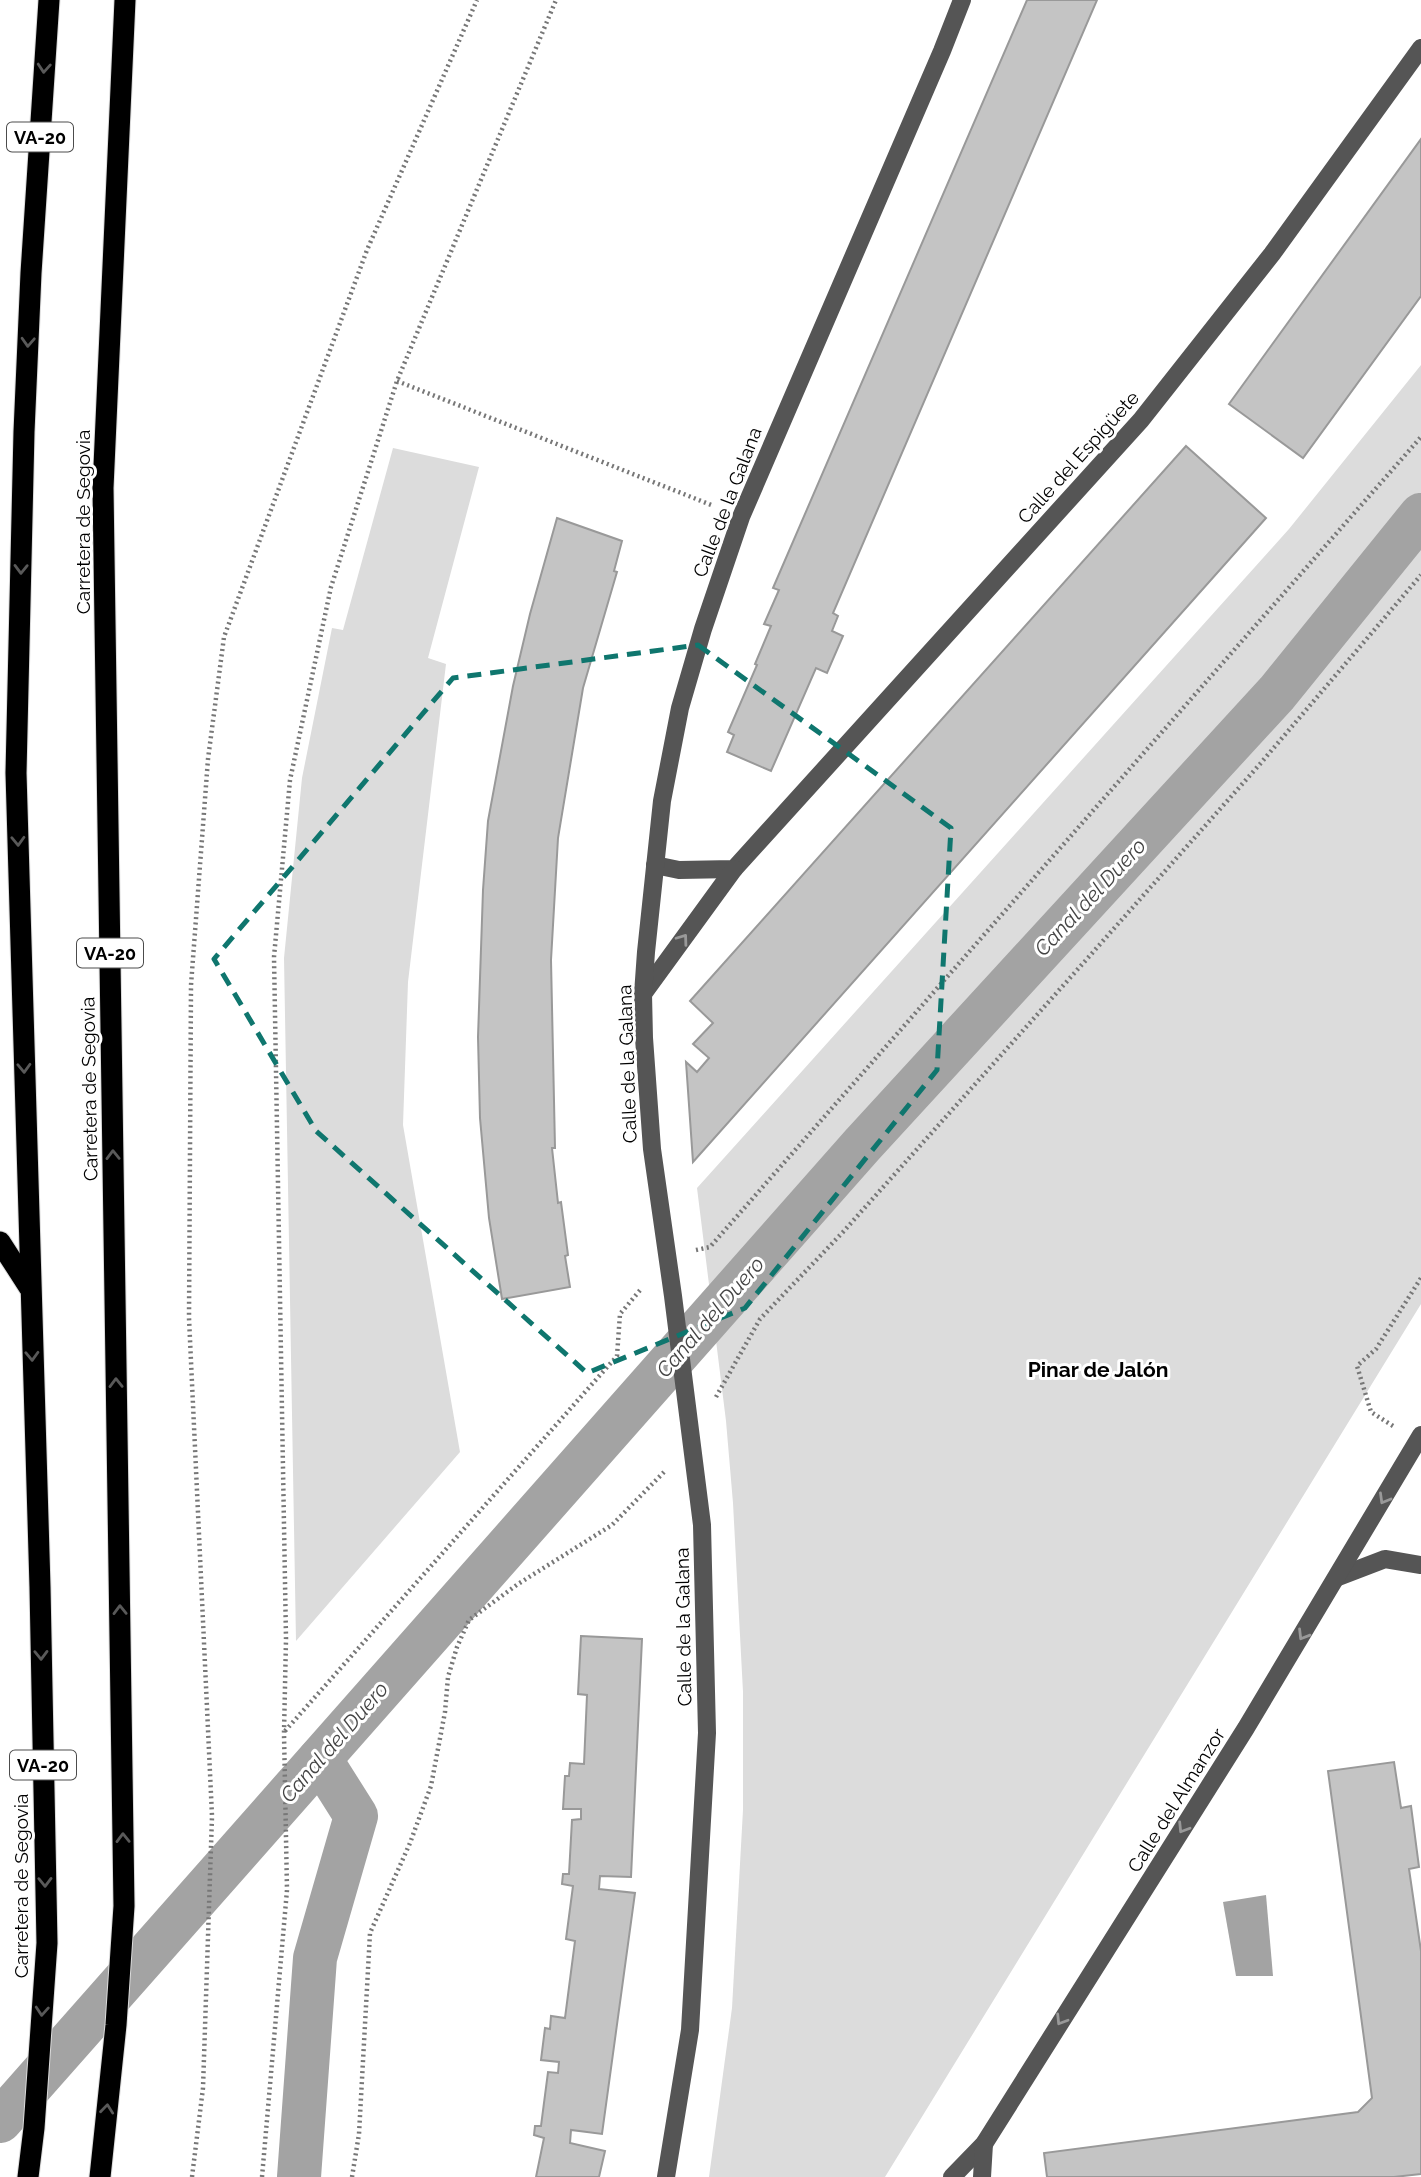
<svg xmlns="http://www.w3.org/2000/svg" width="1421" height="2177" viewBox="0 0 1421 2177" font-family="Raleway,sans-serif">
	<style>
		.green { fill: #dcdcdc }
		.water { fill: #a3a3a3 }
		.lines { fill: none; stroke-linecap: round; stroke-linejoin: round }
		.canal { stroke: #a3a3a3; stroke-width: 44 }
		.building { fill: #c4c4c4; stroke: #999; stroke-width: 2 }
		.highway-casing { stroke: #dbdbdb; stroke-width: 23 }
		.path { stroke: #777; stroke-width: 4.5; stroke-dasharray: 2 3.5; stroke-linecap: butt }
		.minor { stroke: #555; stroke-width: 18 }
		.highway { stroke: #000; stroke-width: 21 }
		.oneway { stroke: #595959 }
		.oneway2 { stroke: #999 }
		.marked { fill: none; stroke: #0f766e; stroke-width: 5; stroke-dasharray: 14 9; stroke-linejoin: round }
		.labels { text-anchor: middle; dominant-baseline: central; stroke-width: 6; stroke-linejoin: round; paint-order: stroke }
		.shield { fill: #fff; stroke: #4c4c4c; stroke-width: 2 }
		.shield-label { font-size: 18px; font-weight: bold; fill: #000 }
		.street-label { font-size: 19px; fill: #000; stroke: #fff }
		.water-label { font-size: 21px; font-style: italic; fill: #444; stroke: #fff }
		.neighbourhood-label { font-size: 21px; font-weight: bold; fill: #000; stroke: #fff }
	</style>
	<rect width="100%" height="100%" fill="#fff"/>
	<!-- green -->
	<g class="green">
		<polygon points="1421,365 1421,1304 885,2177 709,2177 732,2008 743,1810 743,1692 733,1503 726,1421 697,1188 1289,529"/>
		<polygon points="393,448 479,467 428,658 446,664 408,982 403,1125 460,1452 296,1641 284,958 302,778 332,628 343,630"/>
	</g>
	<!-- water -->
	<polygon class="water" points="1266,1895 1273,1976 1236,1976 1223,1902"/>
	<g class="lines">
		<!-- canal -->
		<g class="canal">
			<polyline points="0,2121 862,1145 1277,693 1421,515"/>
			<polyline points="299,2177 315,1958 356,1816 320,1759"/>
		</g>
	</g>
	<!-- building -->
	<g class="building">
		<polygon points="1027,0 1097,0 833,613 838,616 832,631 843,636 827,673 816,668 771,771 727,752 734,735 728,732 757,665 755,664 771,626 764,624 779,590 773,588"/>
		<polygon points="1421,139 1421,296 1303,458 1229,404"/>
		<polygon points="1186,446 1266,518 693,1162 686,1062 697,1072 709,1058 693,1044 713,1023 690,1001"/>
		<polygon points="557,518 622,541 614,571 617,572 583,688 558,838 551,960 555,1148 552,1148 558,1203 561,1202 568,1255 565,1256 570,1287 502,1299 489,1218 480,1118 478,1037 483,890 488,821 513,686 530,614"/>
		<polygon points="581,1636 642,1639 631,1877 600,1876 599,1889 635,1893 602,2134 571,2130 570,2143 605,2151 599,2177 536,2177 544,2138 534,2135 535,2126 541,2126 548,2072 558,2073 559,2062 541,2060 545,2028 550,2029 551,2016 565,2018 575,1941 566,1939 573,1886 562,1884 563,1874 569,1874 572,1820 581,1819 581,1809 563,1809 565,1776 569,1776 570,1763 584,1764 587,1695 578,1694"/>
		<polygon points="1394,1762 1401,1808 1411,1806 1419,1867 1409,1869 1421,1951 1421,2174 1394,2177 1047,2177 1044,2153 1358,2112 1372,2098 1328,1771"/>
	</g>
	<g class="lines">
		<!-- highway casing -->
		<g class="highway-casing">
			<g id="highway">
				<polyline points="0,1242 29,1287"/>
				<polyline points="28,2177 34,2128 47,1943 40,1587 16,773 24,432 31,273 49,0"/>
				<polyline points="100,2177 116,2025 124,1906 103,488 125,0"/>
			</g>
		</g>
		<!-- path -->
		<g class="path">
			<polyline points="397,381 714,506"/>
			<polyline points="696,1250 710,1247 1421,437"/>
			<polyline points="716,1397 760,1319 843,1232 1086,960 1260,764 1421,575"/>
			<polyline points="1393,1426 1371,1412 1357,1366 1376,1349 1421,1278"/>
			<polyline points="285,1731 617,1356 620,1314 641,1289"/>
			<polyline points="192,2177 203,2088 212,1816 189,1318 191,985 208,759 224,637 367,250 477,0"/>
			<polyline points="262,2177 287,1890 284,1733 286,1639 274,957 290,780 331,587 397,381 556,0"/>
			<polyline points="352,2177 359,2134 370,1933 410,1843 431,1786 445,1712 448,1677 457,1647 469,1620 518,1584 612,1525 664,1472"/>
		</g>
		<!-- minor -->
		<g class="minor">
			<polyline points="655,865 679,870 734,869 1141,420 1272,254 1421,48"/>
			<polyline points="643,994 734,869"/>
			<polyline points="1338,1577 1385,1559 1421,1565"/>
			<polyline points="666,2177 690,2030 707,1733 702,1525 673,1296 652,1149 644,1038 643,994 646,952 662,801 680,708 703,629 741,517 942,51 962,0"/>
			<polyline points="952,2177 984,2144 1246,1728 1421,1435"/>
			<polyline points="982,2177 984,2144"/>
		</g>
		<!-- highway -->
		<use href="#highway" class="highway"/>
	</g>
	<!-- one-way arrows -->
	<defs><path id="oneway-chevron" d="M-2-3.5L2.5 0L-2 3.5" fill="none" stroke-width="1.6" stroke-linecap="round" stroke-linejoin="round" transform="scale(1.75)"/></defs>
	<g class="oneway">
		<use href="#oneway-chevron" transform="translate(44 68) rotate(94)"/>
		<use href="#oneway-chevron" transform="translate(28 342) rotate(93)"/>
		<use href="#oneway-chevron" transform="translate(21 569) rotate(91)"/>
		<use href="#oneway-chevron" transform="translate(18 841) rotate(88)"/>
		<use href="#oneway-chevron" transform="translate(24 1068) rotate(88)"/>
		<use href="#oneway-chevron" transform="translate(113 1155) rotate(-91)"/>
		<use href="#oneway-chevron" transform="translate(32 1356) rotate(88)"/>
		<use href="#oneway-chevron" transform="translate(116 1383) rotate(-91)"/>
		<use href="#oneway-chevron" transform="translate(120 1610) rotate(-91)"/>
		<use href="#oneway-chevron" transform="translate(41 1655) rotate(89)"/>
		<use href="#oneway-chevron" transform="translate(123 1838) rotate(-91)"/>
		<use href="#oneway-chevron" transform="translate(45 1882) rotate(89)"/>
		<use href="#oneway-chevron" transform="translate(42 2011) rotate(94)"/>
		<use href="#oneway-chevron" transform="translate(107 2109) rotate(-84)"/>
	</g>
	<g class="oneway2">
		<use href="#oneway-chevron" transform="translate(683 939) rotate(-54)"/>
		<use href="#oneway-chevron" transform="translate(1384 1499) rotate(120)"/>
		<use href="#oneway-chevron" transform="translate(1303 1635) rotate(121)"/>
		<use href="#oneway-chevron" transform="translate(1183 1828) rotate(122)"/>
		<use href="#oneway-chevron" transform="translate(1061 2020) rotate(122)"/>
	</g>
	<!-- marked area -->
	<path class="marked" d="M698 645 951 828 937 1070 745 1308 587 1373 316 1131 214 959 453 678Z"/>
	<g class="labels">
		<!-- shield labels -->
		<g class="shield">
			<rect x="7" y="122.5" width="66" height="29" rx="5"/>
			<rect x="77" y="938.5" width="66" height="29" rx="5"/>
			<rect x="10" y="1750.5" width="66" height="29" rx="5"/>
		</g>
		<g class="shield-label">
			<text x="40" y="137">VA-20</text>
			<text x="110" y="953">VA-20</text>
			<text x="43" y="1765">VA-20</text>
		</g>
		<!-- street labels -->
		<g class="street-label">
			<text transform="translate(1078 457) rotate(-48)">Calle del Espigüete</text>
			<text transform="translate(727 502) rotate(-69)">Calle de la Galana</text>
			<text transform="translate(83 522) rotate(-90)">Carretera de Segovia</text>
			<text transform="translate(627 1064) rotate(-92)">Calle de la Galana</text>
			<text transform="translate(89 1089) rotate(-91)">Carretera de Segovia</text>
			<text transform="translate(683 1627) rotate(-91)">Calle de la Galana</text>
			<text transform="translate(1176 1800) rotate(-58)">Calle del Almanzor</text>
			<text transform="translate(21 1886) rotate(-90)">Carretera de Segovia</text>
		</g>
		<!-- water labels -->
		<g class="water-label">
			<text transform="translate(1090 897) rotate(-47)">Canal del Duero</text>
			<text transform="translate(710 1317) rotate(-49)">Canal del Duero</text>
			<text transform="translate(334 1742) rotate(-49)">Canal del Duero</text>
		</g>
		<!-- neighbourhood labels -->
		<g class="neighbourhood-label">
			<text x="1098" y="1369">Pinar de Jalón</text>
		</g>
	</g>
</svg>
